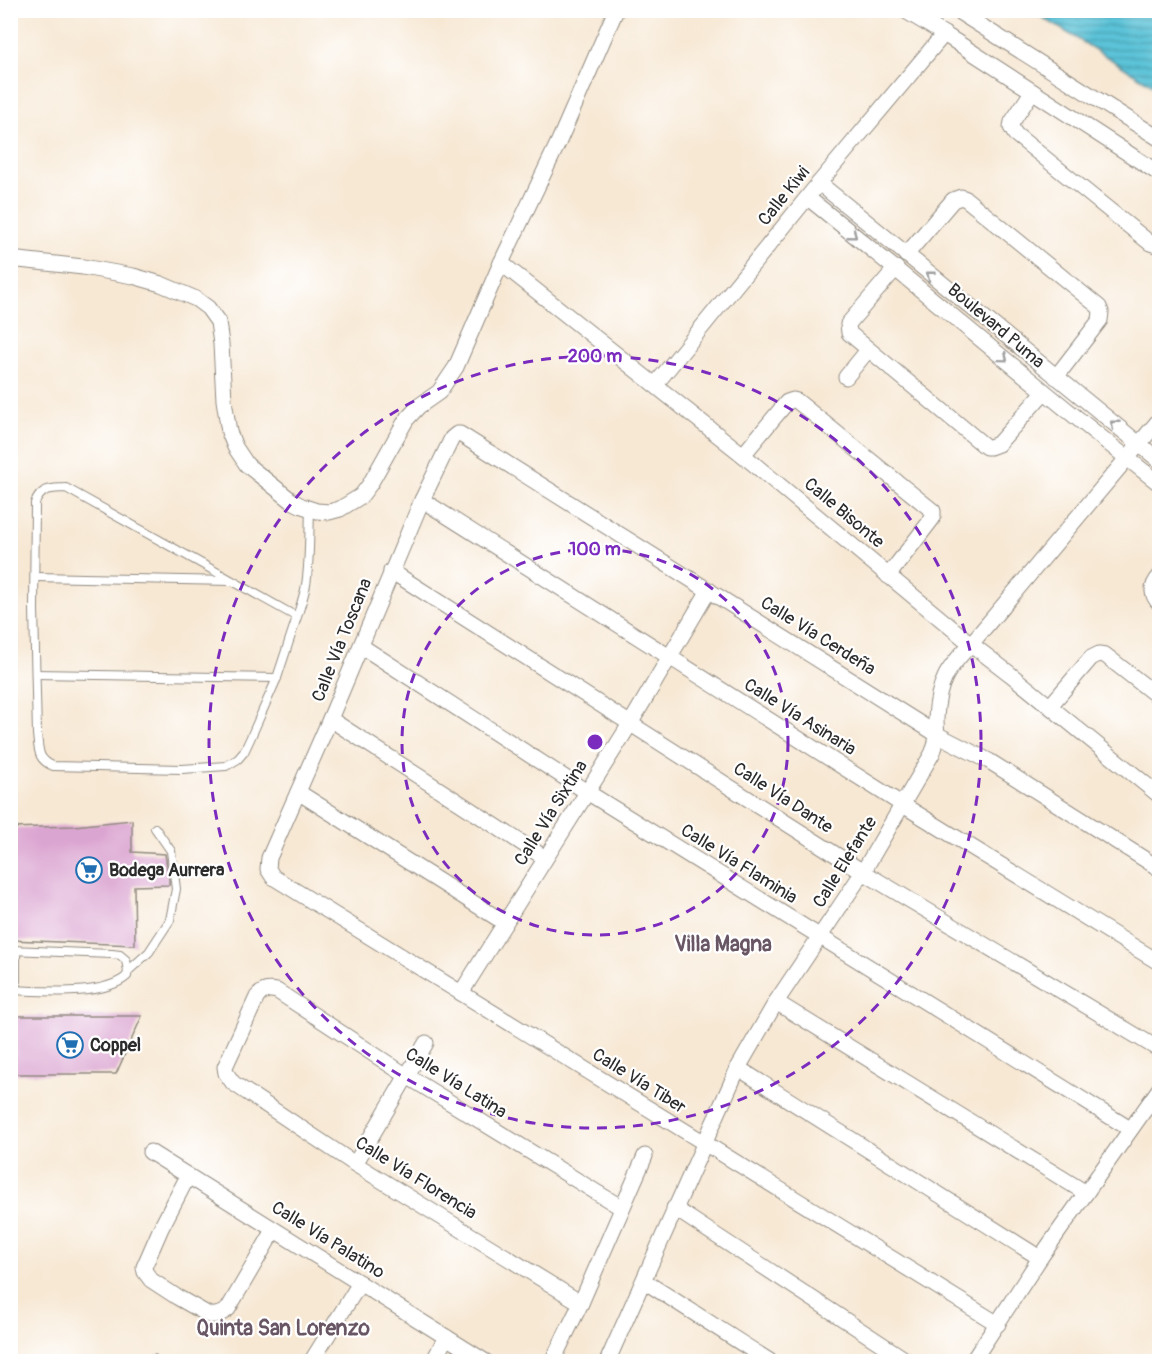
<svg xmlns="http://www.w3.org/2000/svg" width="1170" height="1372" viewBox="0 0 1170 1372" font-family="Pangolin,sans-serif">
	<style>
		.water { fill: url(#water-rules); stroke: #437782; stroke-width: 1.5 }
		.building { fill: #dba5d1 }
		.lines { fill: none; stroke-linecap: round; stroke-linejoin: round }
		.lane-casing { stroke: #918a80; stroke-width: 10 }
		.street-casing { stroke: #918a80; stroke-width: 17 }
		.lane { stroke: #fff; stroke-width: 8 }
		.street { stroke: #fff; stroke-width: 15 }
		.oneway { stroke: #a0a0a0 }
		.ring { fill: none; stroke: #7b2cbf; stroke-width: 3; stroke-dasharray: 10 8 }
		.labels { text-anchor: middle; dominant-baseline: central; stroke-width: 4.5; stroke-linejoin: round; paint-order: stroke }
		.street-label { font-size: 18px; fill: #2b2b2b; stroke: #fff }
		.poi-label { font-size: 18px; font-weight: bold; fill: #2b2b2b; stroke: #fff; text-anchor: start }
		.quarter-label { font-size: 21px; font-weight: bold; fill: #695665; stroke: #fff }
		.centre { fill: #7b2cbf; stroke: #fff; stroke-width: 3 }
		.ring-label { font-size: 18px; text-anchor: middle; font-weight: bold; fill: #7b2cbf; stroke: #fff; stroke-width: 4.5; stroke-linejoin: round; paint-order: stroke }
	</style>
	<defs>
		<pattern id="water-rules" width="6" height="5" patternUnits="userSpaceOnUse" patternTransform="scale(1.5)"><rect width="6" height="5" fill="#5bc3d8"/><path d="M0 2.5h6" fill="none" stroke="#4b9faf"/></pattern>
	</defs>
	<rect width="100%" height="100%" fill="#fff"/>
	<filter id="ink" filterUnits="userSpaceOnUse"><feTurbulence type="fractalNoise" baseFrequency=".0167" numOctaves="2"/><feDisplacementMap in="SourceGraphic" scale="12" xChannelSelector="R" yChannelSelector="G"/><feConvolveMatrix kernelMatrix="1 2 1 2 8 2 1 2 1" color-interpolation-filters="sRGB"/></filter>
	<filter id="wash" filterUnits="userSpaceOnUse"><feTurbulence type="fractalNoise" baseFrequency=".008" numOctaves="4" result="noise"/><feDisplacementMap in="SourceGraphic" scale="24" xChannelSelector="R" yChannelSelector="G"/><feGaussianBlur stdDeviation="1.35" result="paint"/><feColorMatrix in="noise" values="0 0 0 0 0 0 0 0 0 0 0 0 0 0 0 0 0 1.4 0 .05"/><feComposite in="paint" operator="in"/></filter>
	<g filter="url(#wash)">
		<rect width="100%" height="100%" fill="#f7e8d4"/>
		<!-- water -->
		<polygon class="water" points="1032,11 1159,11 1159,89"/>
		<g id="blocks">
			<!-- building -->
			<g class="building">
				<polygon points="132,820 132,852 165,854 169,879 169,885 134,886 135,945 10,940 10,828 74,826"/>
				<polygon points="10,1016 142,1016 116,1074 10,1074"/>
			</g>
		</g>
	</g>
	<g filter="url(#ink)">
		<use href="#blocks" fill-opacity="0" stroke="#918a80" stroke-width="1.5"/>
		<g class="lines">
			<!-- lane casing -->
			<g class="lane-casing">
				<g id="lane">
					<polyline points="35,577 231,581"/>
					<path d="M297 617 66 488C51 489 42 487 35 503L34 609 37 734C39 750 37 759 53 766L182 769 226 766 238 759 244 752 251 737 277 678 297 617C300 607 304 596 306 585 310 560 309 534 310 509"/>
					<polyline points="36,674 277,678"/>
					<path d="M10 950 112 954 120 955 126 960 128 971 127 976C104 997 41 991 10 990"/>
					<polyline points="16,950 16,990"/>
					<polyline points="128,971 149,952 170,920 176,889 171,851 155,828"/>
					<polyline points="154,1362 154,1359"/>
				</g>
			</g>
			<!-- street casing -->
			<g class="street-casing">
				<g id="street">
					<polyline points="904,10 944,34 1160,174"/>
					<polyline points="956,10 1160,139"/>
					<polyline points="1032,92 1012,122 1011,127 1015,134 1150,243 1156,245 1160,243"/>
					<polyline points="819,183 1160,461"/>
					<path d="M808 198C926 292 1040 391 1160 484"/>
					<polyline points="906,255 953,200 961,197 966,199 1099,307 1101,312 1100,320 1056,377"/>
					<polyline points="10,259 83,267 133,276 161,284 196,299 208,308 218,322 221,344 224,400 229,432 235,447 247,465 292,501 302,506 317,511 329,512 340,509 361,496 370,484 406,420 419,406 439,392 456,367 501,263 559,141 616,10"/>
					<polyline points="501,263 743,455 971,644 1010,674 1160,796"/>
					<polyline points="896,268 848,324 849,333 986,447 990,447 998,444 1044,392"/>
					<polyline points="846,377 868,350"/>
					<polyline points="655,385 819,183 944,34"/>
					<polyline points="743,455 787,402 793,400 797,401 933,511 933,516 932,519 888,576"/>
					<polyline points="422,500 903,805 1160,963"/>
					<polyline points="391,571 863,872 1160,1050"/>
					<path d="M1160 576C1151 586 1150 594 1160 604"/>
					<polyline points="361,646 587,792 1130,1129"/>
					<polyline points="1050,706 1091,658 1099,654 1105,655 1160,698"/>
					<polyline points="330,719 545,858"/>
					<polyline points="298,792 505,923"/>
					<polyline points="461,993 630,724 709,590"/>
					<polyline points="776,1002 1086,1193"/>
					<polyline points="738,1068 1040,1258"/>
					<polyline points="150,1152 486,1362"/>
					<polyline points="355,1164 426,1043"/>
					<path d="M188 1176 161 1228 144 1267 145 1272 151 1280 177 1297 209 1315C217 1316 222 1314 228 1309L274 1230"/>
					<polyline points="674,1208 909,1362"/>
					<polyline points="644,1281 771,1362"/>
					<path d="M581 1303 355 1164 233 1083 226 1073 225 1067 257 997C263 990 268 989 277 991L407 1076 622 1208"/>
					<polyline points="998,1324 273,877 268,869 269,858 330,719 422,500 452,438 457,434 460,434 938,735 989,761 1160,869"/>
					<polyline points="311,1362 360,1283"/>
					<polyline points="433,1362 446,1337"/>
					<polyline points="552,1362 581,1303 645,1156"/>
					<path d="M607 1362 738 1068 776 1002 863 872 932 754C939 739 936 732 936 718 938 682 947 669 971 644L1160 419"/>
					<polyline points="972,1362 1040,1258 1160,1088"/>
				</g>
			</g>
			<!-- lane -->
			<use href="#lane" class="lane"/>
			<!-- street -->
			<use href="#street" class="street"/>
		</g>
		<!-- one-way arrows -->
		<defs><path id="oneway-chevron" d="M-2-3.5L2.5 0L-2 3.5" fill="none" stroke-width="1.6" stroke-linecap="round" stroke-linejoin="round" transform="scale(1.5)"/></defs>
		<g class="oneway">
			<use href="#oneway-chevron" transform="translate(853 235) rotate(39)"/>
			<use href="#oneway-chevron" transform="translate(930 275) rotate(-141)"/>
			<use href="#oneway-chevron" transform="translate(1004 358) rotate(40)"/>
			<use href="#oneway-chevron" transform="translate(1114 424) rotate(-141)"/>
		</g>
	</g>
	<!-- distance rings -->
	<g class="ring">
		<circle cx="595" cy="742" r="193"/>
		<circle cx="595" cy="742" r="386"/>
	</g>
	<!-- icons -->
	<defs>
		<g id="supermarket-ring" transform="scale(1.35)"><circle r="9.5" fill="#fff" stroke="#1f6fb2" stroke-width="1.5"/><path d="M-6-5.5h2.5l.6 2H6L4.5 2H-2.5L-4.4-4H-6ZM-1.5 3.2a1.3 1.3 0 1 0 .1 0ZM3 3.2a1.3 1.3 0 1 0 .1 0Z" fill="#1f6fb2"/></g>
	</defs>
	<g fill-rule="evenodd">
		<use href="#supermarket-ring" x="89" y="870"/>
		<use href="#supermarket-ring" x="70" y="1045"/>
	</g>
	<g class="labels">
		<!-- street labels -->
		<g class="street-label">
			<text transform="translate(784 196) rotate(-51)">Calle Kiwi</text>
			<text transform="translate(996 326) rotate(40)">Boulevard Puma</text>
			<text transform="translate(844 513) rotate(40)">Calle Bisonte</text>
			<text transform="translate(818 636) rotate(32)">Calle Vía Cerdeña</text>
			<text transform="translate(342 640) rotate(-68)">Calle Vía Toscana</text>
			<text transform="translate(800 717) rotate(32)">Calle Vía Asinaria</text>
			<text transform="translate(783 798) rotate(33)">Calle Vía Dante</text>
			<text transform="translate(551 813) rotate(-58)">Calle Vía Sixtina</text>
			<text transform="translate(845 862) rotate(-58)">Calle Elefante</text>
			<text transform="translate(739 864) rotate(32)">Calle Vía Flaminia</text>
			<text transform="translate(639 1081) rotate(32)">Calle Vía Tiber</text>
			<text transform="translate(456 1083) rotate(32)">Calle Vía Latina</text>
			<text transform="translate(416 1178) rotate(32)">Calle Vía Florencia</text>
			<text transform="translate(328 1240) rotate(32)">Calle Vía Palatino</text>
		</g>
		<!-- poi labels -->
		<g class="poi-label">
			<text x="109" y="870">Bodega Aurrera</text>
			<text x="90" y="1045">Coppel</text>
		</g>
		<!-- quarter labels -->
		<g class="quarter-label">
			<text x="723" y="944">Villa Magna</text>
			<text x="283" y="1328">Quinta San Lorenzo</text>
		</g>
	</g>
	<circle cx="595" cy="742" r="9" class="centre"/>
	<g class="ring-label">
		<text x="595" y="362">200 m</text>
		<text x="595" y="555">100 m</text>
	</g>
	<!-- margin -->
	<rect width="1170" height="1372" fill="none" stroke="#fff" stroke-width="36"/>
</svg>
